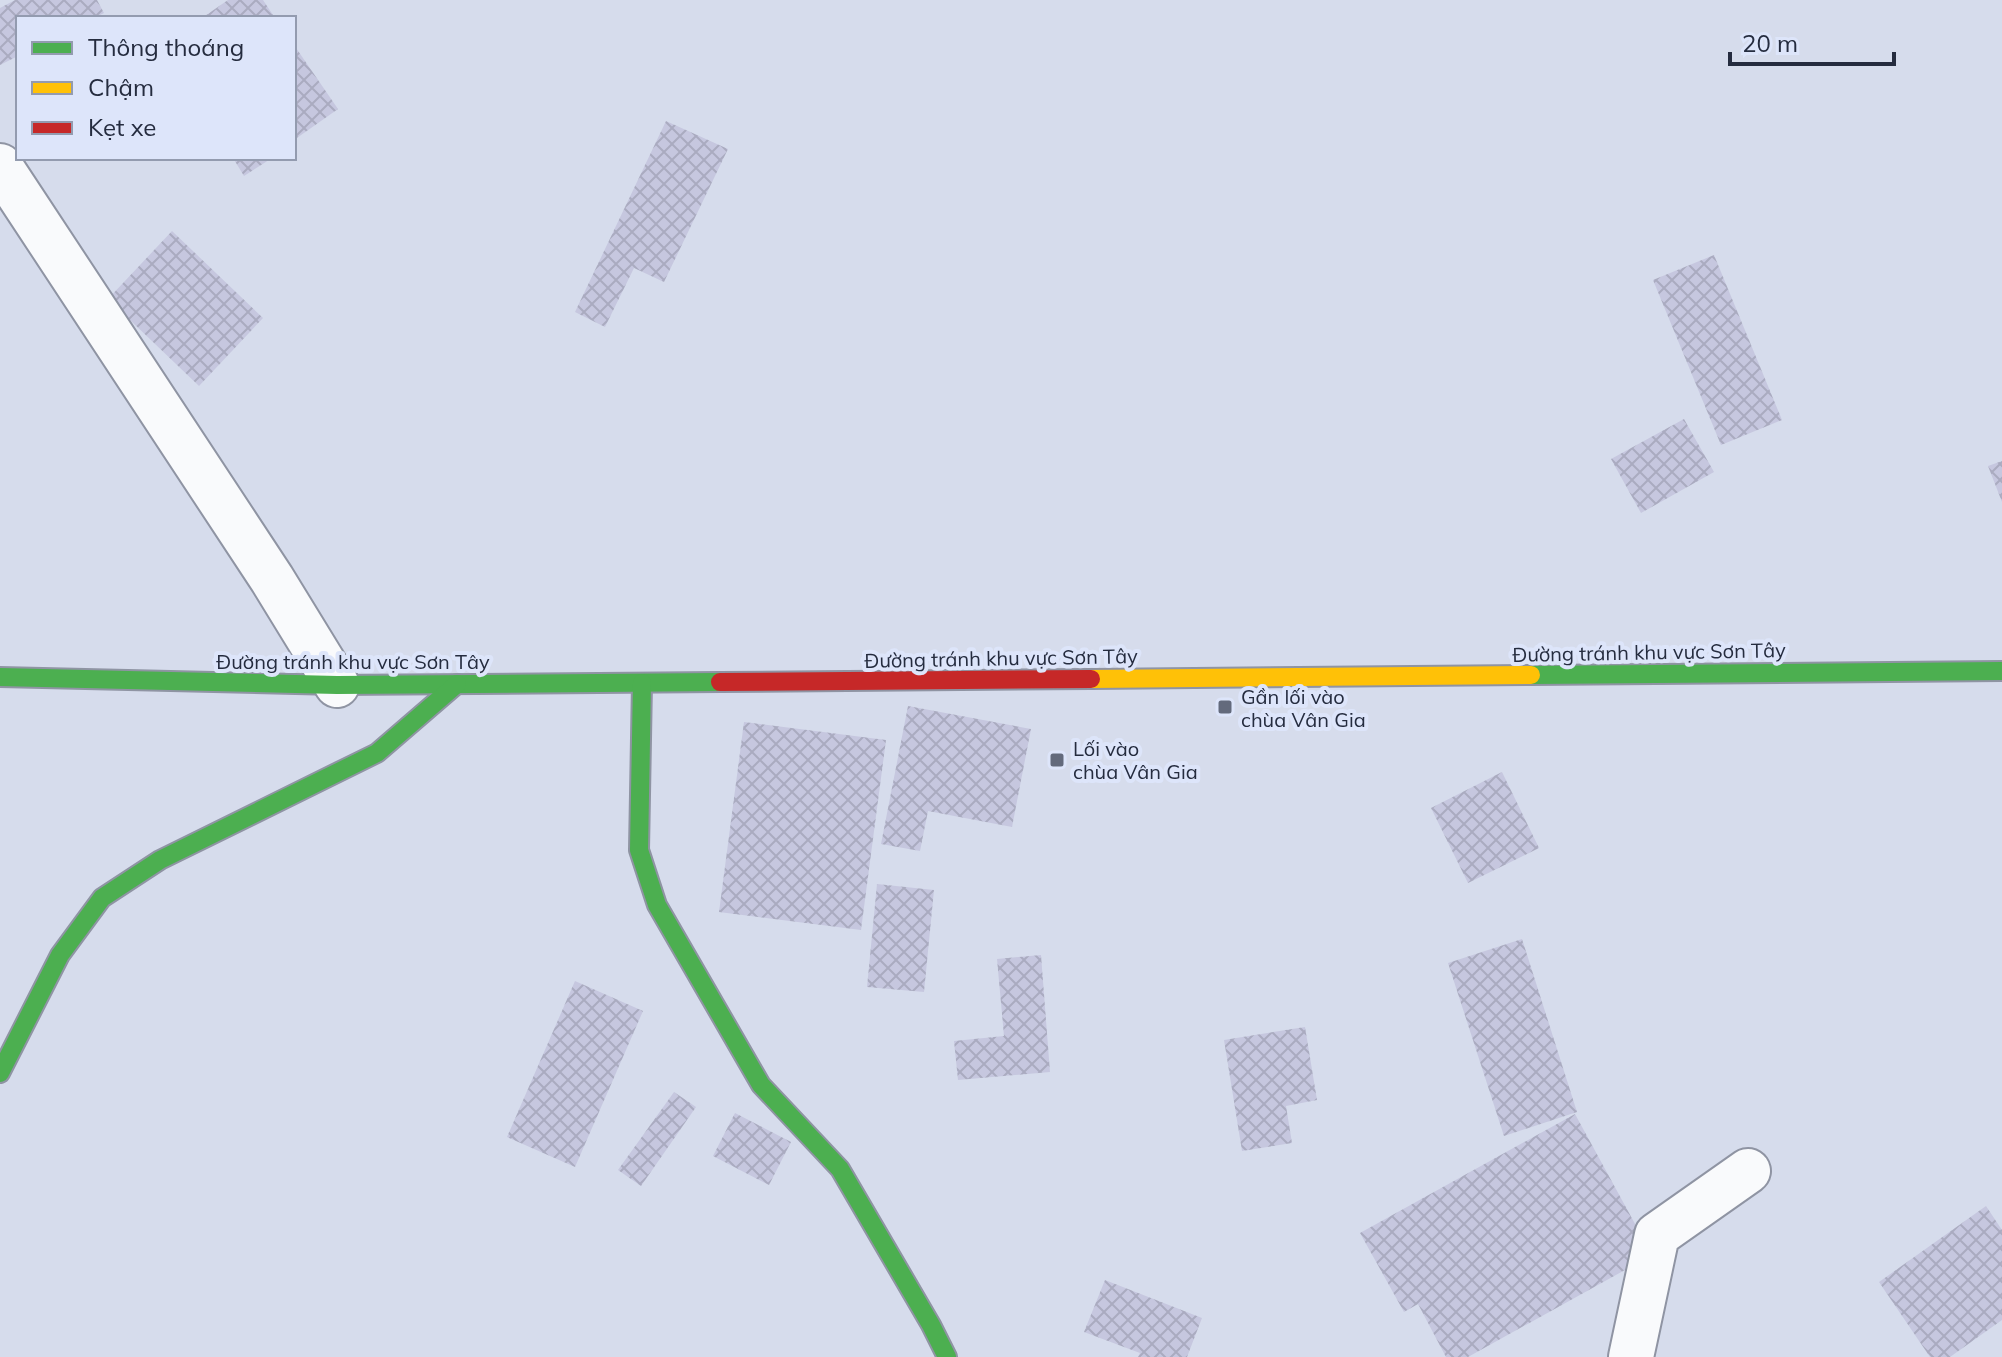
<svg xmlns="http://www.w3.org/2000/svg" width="2002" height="1357" viewBox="0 0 2002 1357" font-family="Mulish,sans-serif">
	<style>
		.building { fill: url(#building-cross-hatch) }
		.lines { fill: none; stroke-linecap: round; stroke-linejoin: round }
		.street-casing { stroke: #8f94a3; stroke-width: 48 }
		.fast-casing { stroke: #8f94a3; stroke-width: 22 }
		.slow-casing { stroke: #8f94a3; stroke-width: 22 }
		.jam-casing { stroke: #8f94a3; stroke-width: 22 }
		.street { stroke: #f9fafc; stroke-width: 44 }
		.fast { stroke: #4caf50; stroke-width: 18 }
		.slow { stroke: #ffc107; stroke-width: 18 }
		.jam { stroke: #c62828; stroke-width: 18 }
		.poi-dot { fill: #636a7c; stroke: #dde5fa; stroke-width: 3 }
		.labels { text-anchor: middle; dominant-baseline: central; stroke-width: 8; stroke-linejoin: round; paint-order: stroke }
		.street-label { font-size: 20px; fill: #252c3f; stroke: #dde5fa }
		.poi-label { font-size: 20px; fill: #252c3f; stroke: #dde5fa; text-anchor: start }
	</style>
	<defs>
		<pattern id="building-cross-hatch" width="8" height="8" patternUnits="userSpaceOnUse" patternTransform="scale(2)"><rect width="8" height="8" fill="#c6c7df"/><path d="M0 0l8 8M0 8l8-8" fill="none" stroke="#aaabc0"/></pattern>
	</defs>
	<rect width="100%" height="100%" fill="#d6dcec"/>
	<!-- building -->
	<g class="building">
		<polygon points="15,0 97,0 104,13 94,18 18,18 18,56 0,65 0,8"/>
		<polygon points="228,0 263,0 275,18 202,18"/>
		<polygon points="294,45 338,109 294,140"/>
		<polygon points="666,121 728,149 664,282 634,268 605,327 575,312"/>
		<polygon points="233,158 272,158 244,176"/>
		<polygon points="172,231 263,318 199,386 108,299"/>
		<polygon points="1714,255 1782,420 1721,445 1653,280"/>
		<polygon points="1684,419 1714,472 1641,513 1611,459"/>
		<polygon points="2002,461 2002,502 1988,466"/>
		<polygon points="908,706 1031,729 1012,827 928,811 920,851 881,844"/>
		<polygon points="744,722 886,740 861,930 719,912"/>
		<polygon points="1502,772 1539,848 1468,883 1431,808"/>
		<polygon points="877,884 934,890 924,992 867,987"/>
		<polygon points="1522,939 1577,1112 1504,1136 1448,963"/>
		<polygon points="1041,955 1050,1072 958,1080 954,1041 1004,1036 997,959"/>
		<polygon points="575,981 643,1011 575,1167 507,1137"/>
		<polygon points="1305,1027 1317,1100 1286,1106 1292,1143 1242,1151 1224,1040"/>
		<polygon points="674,1092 696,1107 641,1186 618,1170"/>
		<polygon points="735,1113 791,1142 769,1185 713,1156"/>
		<polygon points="1575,1114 1652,1255 1468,1357 1446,1357 1418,1304 1404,1312 1360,1233"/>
		<polygon points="1986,1206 2002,1230 2002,1320 1950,1357 1930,1357 1879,1282"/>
		<polygon points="1105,1280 1202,1318 1187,1357 1138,1357 1140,1353 1084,1332"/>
	</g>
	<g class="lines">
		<!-- street casing -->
		<g class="street-casing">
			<g id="street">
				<polyline points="0,166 272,579 337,685"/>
				<polyline points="1631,1357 1657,1235 1748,1171"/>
			</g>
		</g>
		<!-- fast casing -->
		<g class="fast-casing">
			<g id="fast">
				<polyline points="1531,675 2002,671"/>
				<polyline points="0,677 337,685 720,682"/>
				<polyline points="642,683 639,850 657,905 761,1085 840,1169 931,1325 947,1357"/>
				<polyline points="0,1073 60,955 102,898 160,860 377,753 457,684"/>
			</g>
		</g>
		<!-- slow casing -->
		<g class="slow-casing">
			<polyline id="slow" points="1091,679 1531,675"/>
		</g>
		<!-- jam casing -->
		<g class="jam-casing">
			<polyline id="jam" points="720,682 1091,679"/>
		</g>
		<!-- street -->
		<use href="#street" class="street"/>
		<!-- fast -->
		<use href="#fast" class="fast"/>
		<!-- slow -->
		<use href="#slow" class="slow"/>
		<!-- jam -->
		<use href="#jam" class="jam"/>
	</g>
	<!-- markers -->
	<g class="poi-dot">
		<rect x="1217" y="699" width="16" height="16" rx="4"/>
		<rect x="1049" y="752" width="16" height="16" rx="4"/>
	</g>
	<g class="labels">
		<!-- street labels -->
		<g class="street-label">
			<text transform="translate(1649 652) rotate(-1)">Đường tránh khu vực Sơn Tây</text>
			<text transform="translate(1001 658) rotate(-1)">Đường tránh khu vực Sơn Tây</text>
			<text x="353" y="661">Đường tránh khu vực Sơn Tây</text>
		</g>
		<!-- poi labels -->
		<g class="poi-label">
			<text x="1241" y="696">Gần lối vào<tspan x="1241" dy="23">chùa Vân Gia</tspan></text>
			<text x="1073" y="748">Lối vào<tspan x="1073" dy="23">chùa Vân Gia</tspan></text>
		</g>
	</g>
	<!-- legend -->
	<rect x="16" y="16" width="280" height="144" fill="#dde5fa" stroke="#939baf" stroke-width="2"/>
	<rect x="32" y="42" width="40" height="12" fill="#4caf50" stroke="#939baf" stroke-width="2"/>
	<text x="88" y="56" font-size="24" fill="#252c3f">Thông thoáng</text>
	<rect x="32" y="82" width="40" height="12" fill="#ffc107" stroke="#939baf" stroke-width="2"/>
	<text x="88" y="96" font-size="24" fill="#252c3f">Chậm</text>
	<rect x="32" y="122" width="40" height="12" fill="#c62828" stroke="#939baf" stroke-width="2"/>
	<text x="88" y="136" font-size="24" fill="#252c3f">Kẹt xe</text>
	<!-- scale -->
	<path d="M1730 52v12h164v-12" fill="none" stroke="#252c3f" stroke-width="4"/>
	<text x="1742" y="52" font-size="24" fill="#252c3f" stroke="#dde5fa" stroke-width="6" paint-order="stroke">20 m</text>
</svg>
